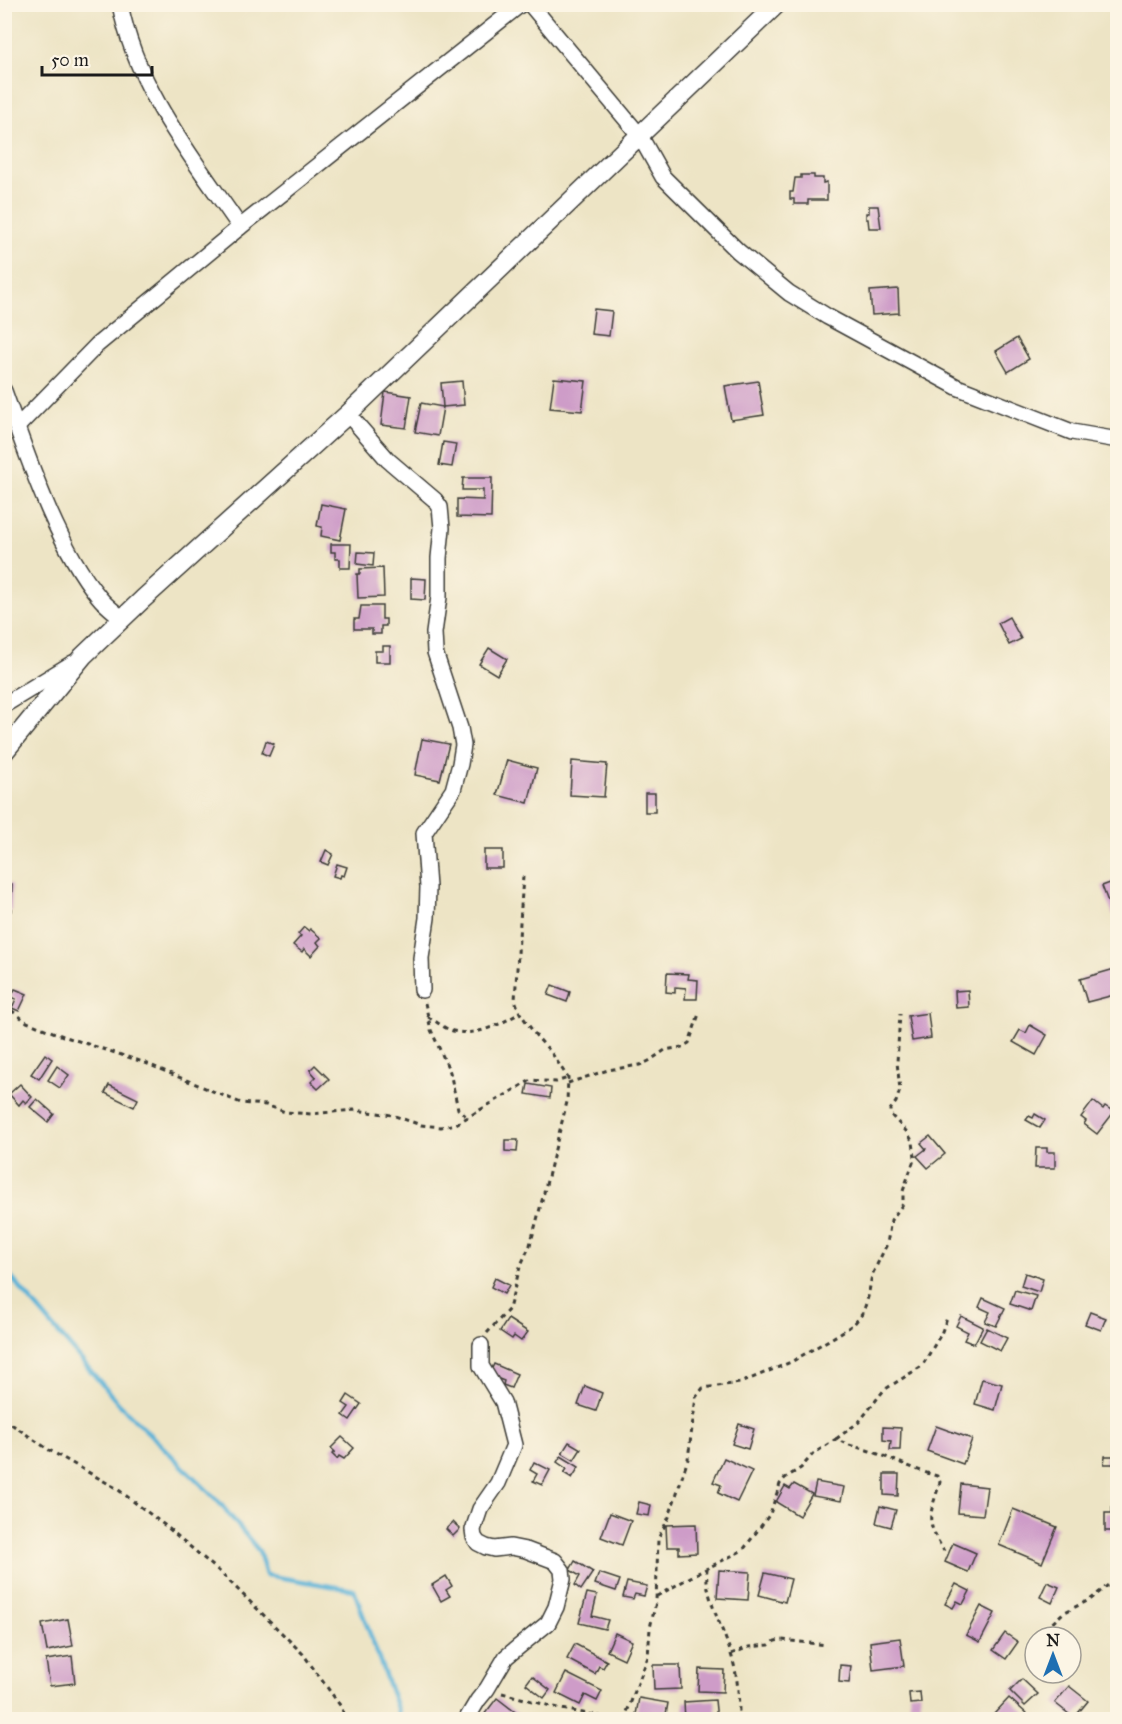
<svg xmlns="http://www.w3.org/2000/svg" width="1122" height="1724" viewBox="0 0 1122 1724" font-family="'IM FELL Great Primer',serif">
	<style>
		.lines { fill: none; stroke-linecap: round; stroke-linejoin: round }
		.stream { stroke: #5ab2d7; stroke-width: 4.5 }
		.building { fill: #ce9cc8 }
		.minor-casing { stroke: #3b3a35; stroke-width: 18 }
		.tertiary-casing { stroke: #3b3a35; stroke-width: 21 }
		.path { stroke: #3b3a35; stroke-width: 3; stroke-dasharray: 4.5 4.5; stroke-linecap: butt }
		.minor { stroke: #fff; stroke-width: 15 }
		.tertiary { stroke: #fff; stroke-width: 18 }
	</style>
	<rect width="100%" height="100%" fill="#fcf5e5"/>
	<filter id="ink" filterUnits="userSpaceOnUse"><feTurbulence type="fractalNoise" baseFrequency=".0167" numOctaves="2"/><feDisplacementMap in="SourceGraphic" scale="12" xChannelSelector="R" yChannelSelector="G"/><feConvolveMatrix kernelMatrix="1 2 1 2 8 2 1 2 1" color-interpolation-filters="sRGB"/></filter>
	<filter id="wash" filterUnits="userSpaceOnUse"><feTurbulence type="fractalNoise" baseFrequency=".008" numOctaves="4" result="noise"/><feDisplacementMap in="SourceGraphic" scale="24" xChannelSelector="R" yChannelSelector="G"/><feGaussianBlur stdDeviation="1.35" result="paint"/><feColorMatrix in="noise" values="0 0 0 0 0 0 0 0 0 0 0 0 0 0 0 0 0 1.4 0 .05"/><feComposite in="paint" operator="in"/></filter>
	<g filter="url(#wash)">
		<rect width="100%" height="100%" fill="#ede4c5"/>
		<g class="lines">
			<!-- stream -->
			<polyline class="stream" points="4,1269 118,1403 218,1501 259,1551 266,1575 354,1590 398,1711 398,1720"/>
		</g>
		<g id="blocks">
			<!-- building -->
			<g class="building">
				<polygon points="801,175 814,175 814,178 823,178 823,183 827,182 827,200 808,200 808,204 794,204 794,199 790,199 790,192 793,192 795,178 801,178"/>
				<polygon points="869,206 878,206 881,228 869,228 868,219 866,219 866,213 869,213"/>
				<polygon points="898,289 899,313 872,315 870,291"/>
				<polygon points="594,309 612,311 609,336 591,334"/>
				<polygon points="1017,338 1029,359 1008,372 996,351"/>
				<polygon points="554,378 586,381 582,411 550,408"/>
				<polygon points="462,381 464,405 443,407 441,383"/>
				<polygon points="758,381 764,415 731,420 725,386"/>
				<polygon points="385,392 411,396 406,428 381,425"/>
				<polygon points="421,403 443,407 438,436 415,432"/>
				<polygon points="443,442 456,444 452,467 439,465"/>
				<polygon points="463,478 492,478 491,518 457,517 457,499 483,500 483,490 462,490"/>
				<polygon points="321,504 346,509 340,540 321,536 322,527 317,526"/>
				<polygon points="331,544 351,544 350,568 340,568 340,559 335,559 335,552 331,552"/>
				<polygon points="358,552 374,553 373,566 357,564"/>
				<polygon points="383,568 384,597 358,598 357,574 360,574 360,569"/>
				<polygon points="411,578 426,579 425,600 411,599"/>
				<polygon points="361,606 382,606 382,619 386,619 386,626 381,626 381,634 372,634 372,629 354,629 354,619 359,619"/>
				<polygon points="1009,617 1021,639 1009,645 998,623"/>
				<polygon points="383,646 390,646 390,662 375,662 375,651 383,651"/>
				<polygon points="489,648 507,659 497,675 479,664"/>
				<polygon points="422,739 449,744 440,780 415,775"/>
				<polygon points="266,741 274,744 269,756 262,753"/>
				<polygon points="507,760 537,768 528,803 497,795"/>
				<polygon points="572,761 607,764 604,797 570,795"/>
				<rect x="645" y="793" width="10" height="19"/>
				<polygon points="326,850 333,854 328,865 321,862"/>
				<rect x="484" y="850" width="19" height="18"/>
				<polygon points="337,864 347,867 344,876 341,875 340,878 333,876"/>
				<polygon points="1118,880 1118,913 1113,915 1102,886"/>
				<polygon points="4,884 12,884 11,911 4,911"/>
				<polygon points="304,927 309,931 310,929 321,938 317,942 320,946 311,956 304,949 302,952 293,945 301,936 298,934"/>
				<polygon points="1118,968 1118,994 1087,1002 1080,979"/>
				<polygon points="667,973 689,974 688,979 698,980 697,999 685,999 686,988 675,987 675,993 666,992"/>
				<polygon points="552,985 570,992 567,1002 548,995"/>
				<polygon points="15,989 27,994 19,1011 12,1008 16,999 11,997"/>
				<polygon points="968,990 969,1007 956,1008 955,991"/>
				<polygon points="928,1013 931,1038 912,1041 908,1016"/>
				<polygon points="1030,1025 1047,1035 1036,1055 1013,1042 1020,1030 1026,1033"/>
				<polygon points="45,1054 52,1059 39,1079 31,1074"/>
				<polygon points="315,1065 329,1079 318,1089 311,1082 316,1077 310,1070"/>
				<polygon points="57,1066 69,1075 60,1088 48,1080"/>
				<polygon points="20,1084 32,1097 26,1103 23,1100 19,1105 9,1094"/>
				<polygon points="528,1084 551,1088 550,1098 526,1094"/>
				<polygon points="109,1085 138,1099 134,1107 105,1093"/>
				<polygon points="37,1099 54,1114 48,1122 30,1107"/>
				<polygon points="1093,1101 1103,1109 1105,1106 1114,1112 1097,1134 1084,1124 1086,1121 1081,1117"/>
				<polygon points="1035,1114 1045,1120 1040,1128 1026,1120 1029,1116 1033,1118"/>
				<polygon points="930,1136 945,1154 928,1168 917,1156 926,1149 921,1143"/>
				<polygon points="505,1140 518,1140 517,1152 505,1151"/>
				<polygon points="1036,1148 1047,1148 1047,1152 1055,1152 1055,1168 1035,1168"/>
				<polygon points="1025,1273 1043,1279 1039,1292 1021,1286"/>
				<polygon points="495,1278 509,1285 504,1294 491,1287"/>
				<polygon points="1015,1290 1036,1296 1031,1311 1010,1304"/>
				<polygon points="983,1298 1005,1308 996,1326 985,1322 990,1312 979,1307"/>
				<polygon points="1090,1312 1106,1318 1101,1330 1085,1324"/>
				<polygon points="961,1316 983,1327 974,1344 964,1340 968,1332 956,1326"/>
				<polygon points="508,1319 528,1332 521,1341 514,1336 512,1339 500,1331"/>
				<polygon points="987,1328 1007,1338 1000,1351 980,1341"/>
				<polygon points="494,1364 517,1374 511,1388 503,1385 504,1381 489,1375"/>
				<polygon points="982,1379 1002,1384 995,1410 975,1404"/>
				<polygon points="585,1386 602,1393 596,1411 578,1405"/>
				<polygon points="348,1395 361,1404 350,1420 343,1415 349,1407 343,1403"/>
				<polygon points="739,1424 754,1429 748,1449 732,1444"/>
				<polygon points="936,1426 972,1439 963,1464 927,1451"/>
				<polygon points="883,1427 901,1428 900,1450 890,1450 891,1441 883,1440"/>
				<polygon points="342,1437 354,1448 344,1459 339,1456 337,1459 332,1454 335,1452 331,1448"/>
				<polygon points="569,1442 581,1449 574,1460 562,1453"/>
				<polygon points="561,1456 579,1467 572,1478 564,1473 567,1469 557,1462"/>
				<polygon points="1105,1456 1118,1456 1117,1464 1104,1464"/>
				<polygon points="724,1458 752,1471 737,1502 718,1493 721,1485 713,1482"/>
				<polygon points="534,1462 550,1470 542,1485 533,1481 537,1474 530,1470"/>
				<polygon points="884,1474 899,1474 898,1496 884,1495"/>
				<polygon points="816,1482 844,1487 841,1501 813,1496"/>
				<polygon points="794,1484 812,1494 799,1516 776,1502 785,1486 790,1489"/>
				<polygon points="961,1484 987,1487 983,1515 958,1513"/>
				<polygon points="639,1502 651,1505 649,1516 636,1514"/>
				<polygon points="880,1506 896,1510 891,1527 876,1523"/>
				<polygon points="1112,1507 1118,1507 1118,1531 1105,1531 1105,1513 1112,1513"/>
				<polygon points="1013,1509 1057,1527 1042,1563 999,1545"/>
				<polygon points="610,1513 631,1521 622,1545 601,1537"/>
				<polygon points="453,1522 460,1529 453,1536 446,1529"/>
				<polygon points="696,1524 697,1553 679,1554 679,1547 667,1547 666,1525"/>
				<polygon points="953,1543 976,1553 968,1572 945,1562"/>
				<polygon points="575,1561 593,1572 581,1590 575,1585 580,1576 570,1570"/>
				<polygon points="719,1570 750,1572 748,1600 717,1598"/>
				<polygon points="599,1573 620,1580 616,1591 595,1584"/>
				<polygon points="765,1573 791,1579 785,1602 759,1595"/>
				<polygon points="446,1576 452,1586 446,1590 450,1596 441,1601 432,1585"/>
				<polygon points="627,1582 647,1586 644,1596 635,1594 633,1599 623,1597"/>
				<polygon points="1047,1582 1059,1587 1052,1603 1040,1597"/>
				<polygon points="956,1584 970,1591 963,1604 957,1601 953,1608 945,1604"/>
				<polygon points="587,1593 597,1595 592,1616 608,1620 605,1629 579,1623"/>
				<polygon points="981,1606 995,1613 980,1642 966,1635"/>
				<polygon points="68,1619 73,1646 47,1651 42,1624"/>
				<polygon points="615,1633 632,1641 624,1659 607,1651"/>
				<polygon points="1005,1633 1018,1642 1006,1659 993,1650"/>
				<polygon points="900,1638 904,1666 873,1670 870,1642"/>
				<polygon points="575,1644 607,1661 603,1668 599,1666 595,1674 567,1659"/>
				<polygon points="72,1656 75,1683 50,1686 46,1660"/>
				<polygon points="653,1665 680,1665 681,1689 654,1690"/>
				<polygon points="840,1665 851,1666 849,1683 839,1682"/>
				<polygon points="699,1669 724,1670 723,1692 698,1691"/>
				<polygon points="566,1673 602,1691 597,1701 585,1695 580,1705 556,1693"/>
				<polygon points="532,1676 550,1690 544,1698 526,1684"/>
				<polygon points="1022,1679 1038,1694 1025,1706 1010,1691"/>
				<polygon points="1069,1686 1088,1701 1074,1718 1055,1703"/>
				<polygon points="920,1692 921,1703 910,1704 909,1693"/>
				<polygon points="497,1698 519,1715 515,1720 480,1720"/>
				<polygon points="639,1698 668,1703 665,1720 635,1720"/>
				<polygon points="1009,1698 1026,1713 1020,1720 1000,1720 994,1714"/>
				<polygon points="715,1700 717,1720 685,1720 684,1702"/>
			</g>
		</g>
	</g>
	<g filter="url(#ink)">
		<use href="#blocks" fill-opacity="0" stroke="#3b3a35" stroke-width="1.5"/>
		<g class="lines">
			<!-- minor casing -->
			<g class="minor-casing">
				<g id="minor">
					<path d="M120 4C136 89 193 158 240 227"/>
					<polyline points="530,4 640,136 663,177 738,251 789,293 828,317 957,387 1072,432 1118,440"/>
					<path d="M4 391C27 455 56 545 99 597 106 606 115 612 123 619"/>
					<polyline points="348,414 388,460 435,500 440,507 442,528 439,558 439,597 434,633 435,652 460,728 463,745 460,764 453,790 424,833 428,887 427,918 421,958 422,990"/>
					<polyline points="17,427 97,345 240,227 521,4"/>
					<polyline points="4,705 73,663"/>
					<polyline points="466,1720 478,1700 487,1689 506,1657 548,1623 556,1607 563,1579 562,1570 555,1561 526,1550 511,1547 494,1549 486,1547 478,1543 474,1537 473,1530 480,1509 498,1483 514,1445 503,1402 481,1366 481,1345"/>
				</g>
			</g>
			<!-- tertiary casing -->
			<g class="tertiary-casing">
				<polyline id="tertiary" points="4,752 83,656 143,599 348,414 777,4"/>
			</g>
			<!-- path -->
			<g class="path">
				<polyline points="425,1003 431,1030 450,1072 458,1109 467,1117"/>
				<polyline points="4,1005 27,1022 63,1036 143,1062 241,1103 266,1105 285,1112 311,1114 354,1110 392,1115 421,1125 441,1127 456,1124 531,1080 556,1082 568,1078"/>
				<path d="M428 1017C436 1021 445 1029 453 1031 478 1037 500 1024 520 1013"/>
				<polyline points="568,1083 608,1070 640,1065 649,1061 665,1050 682,1047 689,1043 699,1014"/>
				<polyline points="487,1333 509,1309 520,1267 530,1245 537,1220 567,1102 568,1078 551,1052 537,1037 520,1013 515,1000 523,876"/>
				<polyline points="4,1419 49,1450 116,1488 167,1527 220,1572 303,1654 342,1708 345,1720"/>
				<polyline points="836,1439 859,1422 884,1390 922,1366 941,1334 947,1318"/>
				<path d="M707 1568C704 1597 723 1627 731 1654 738 1676 739 1697 739 1720"/>
				<path d="M657 1596 696 1574 743 1550 770 1514 780 1484 785 1478 801 1468 813 1454 836 1439C851 1447 859 1447 873 1452 895 1460 915 1470 937 1476L940 1482C930 1516 924 1519 944 1551"/>
				<polyline points="1046,1629 1063,1613 1091,1599 1118,1577"/>
				<polyline points="731,1654 749,1647 769,1645 775,1641 782,1640 826,1645"/>
				<polyline points="502,1693 562,1709 620,1720"/>
				<polyline points="624,1720 648,1657 650,1628 656,1602 658,1539 669,1517 688,1459 696,1397 703,1388 740,1383 791,1362 839,1334 854,1324 863,1313 868,1297 872,1275 887,1244 891,1220 903,1204 903,1191 915,1157 913,1142 906,1131 890,1114 890,1110 896,1102 900,1090 897,1062 900,1014"/>
			</g>
			<!-- minor -->
			<use href="#minor" class="minor"/>
			<!-- tertiary -->
			<use href="#tertiary" class="tertiary"/>
		</g>
	</g>
	<!-- margin -->
	<rect width="1122" height="1724" fill="none" stroke="#fcf5e5" stroke-width="24"/>
	<!-- north arrow -->
	<g transform="translate(1053 1655)"><circle r="28" fill="#fcf5e5" stroke="#a29e95" stroke-width="1.5"/>
	<path d="M0-4.5L10 22L0 15L-10 22Z" fill="#1f6fb2"/>
	<text y="-9" font-size="16" font-weight="bold" text-anchor="middle" fill="#1c1c1c">N</text>
	</g>
	<!-- scale -->
	<path d="M42 66v9h110v-9" fill="none" stroke="#1c1c1c" stroke-width="3"/>
	<text x="51" y="66" font-size="18" fill="#1c1c1c" stroke="#fcf5e5" stroke-width="4.5" paint-order="stroke">50 m</text>
</svg>
